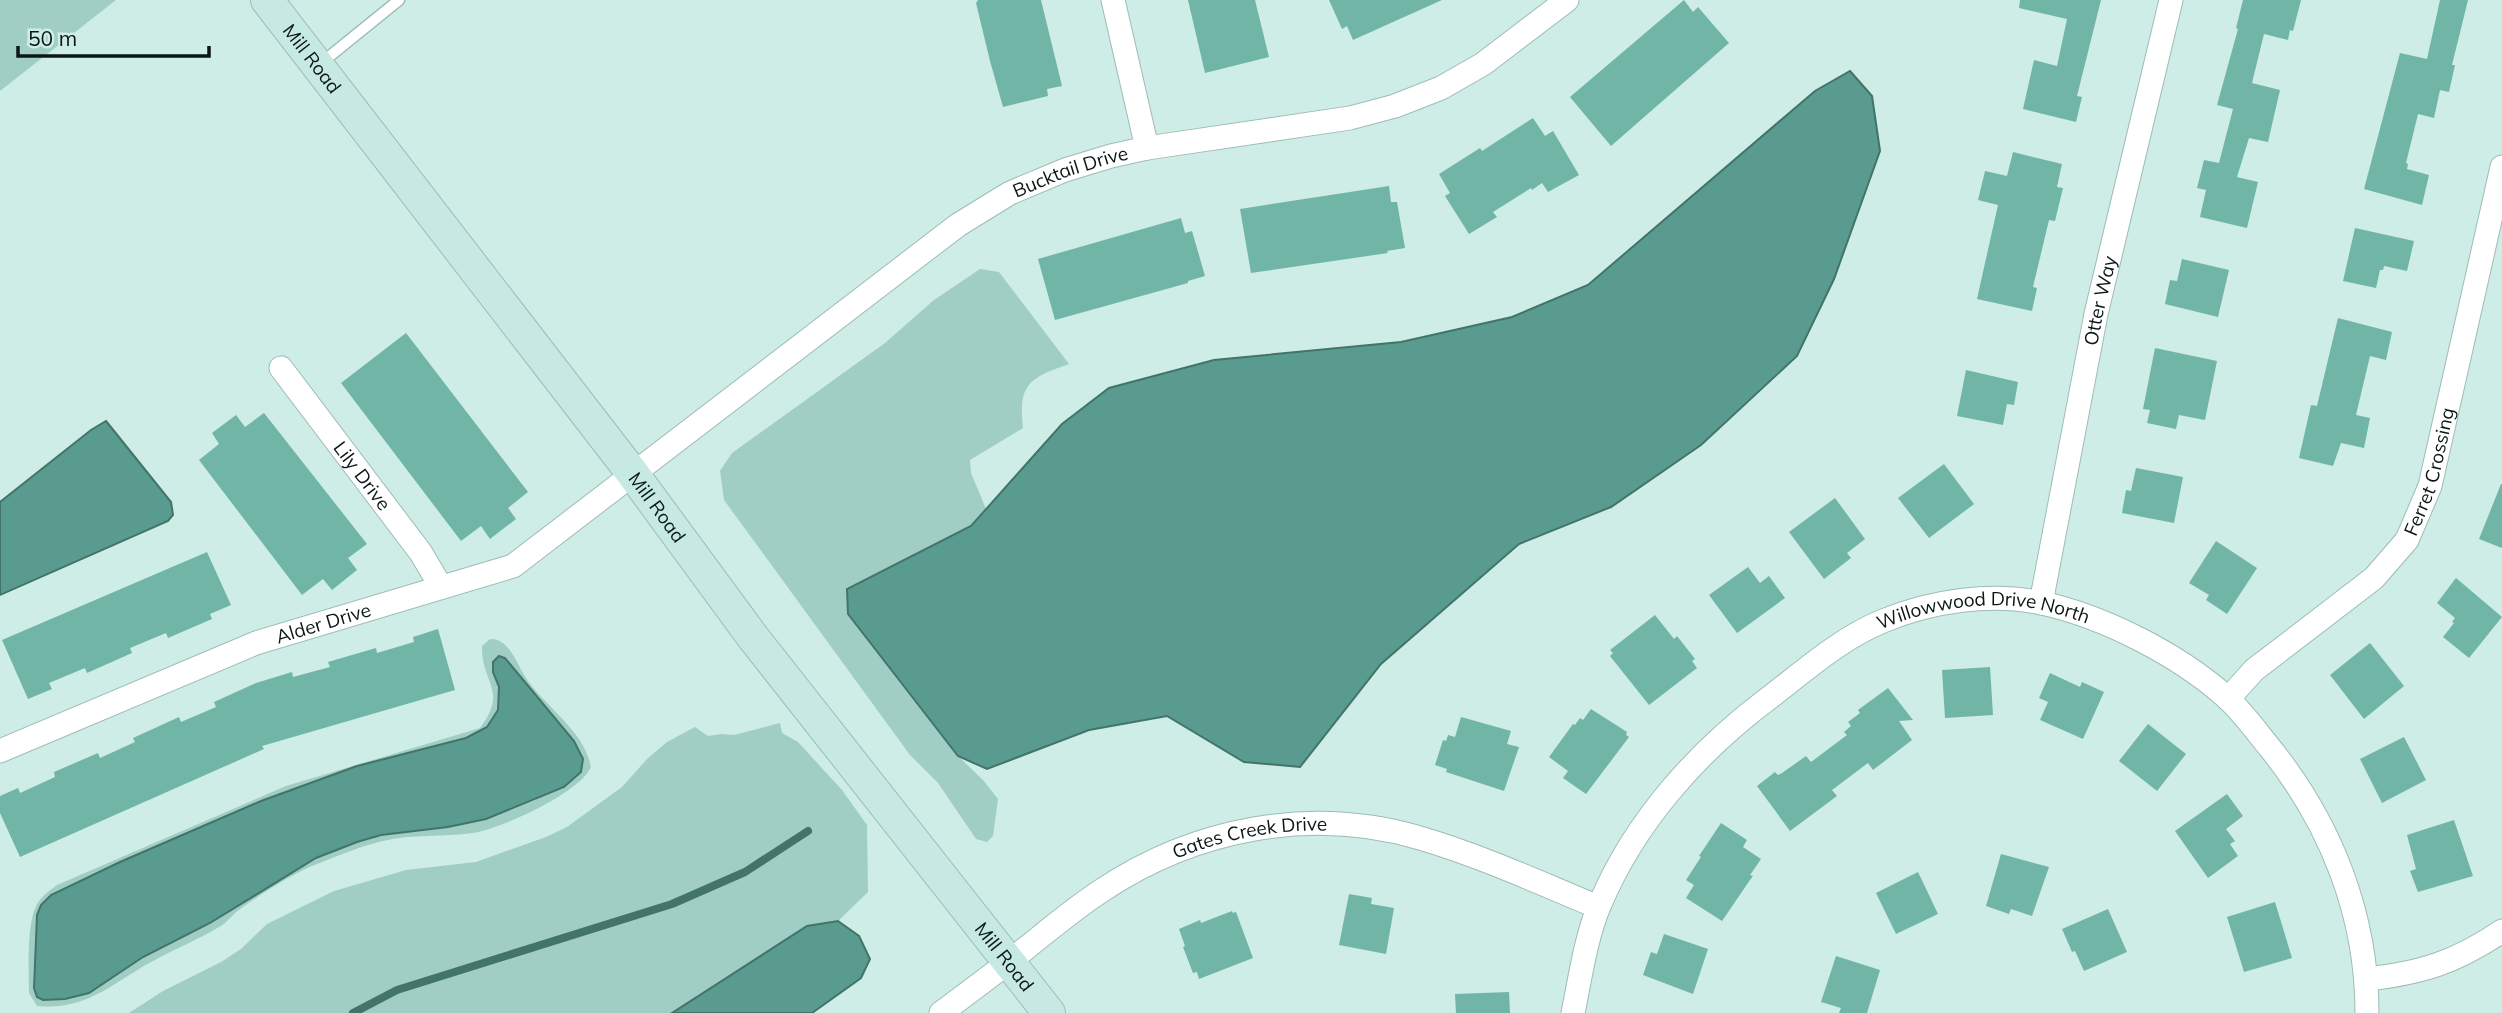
<svg xmlns="http://www.w3.org/2000/svg" width="2502" height="1013" viewBox="0 0 2502 1013" font-family="Mulish,sans-serif">
	<style>
		.green { fill: #a1cec4; fill-rule: evenodd }
		.water { fill: #599c8f; stroke: #42746a; stroke-width: 2 }
		.lines { fill: none; stroke-linecap: round; stroke-linejoin: round }
		.stream { stroke: #42746a; stroke-width: 8 }
		.building { fill: #71b5a7 }
		.lane-casing { stroke: #9dbcb5; stroke-width: 13 }
		.street-casing { stroke: #9dbcb5; stroke-width: 25 }
		.secondary-casing { stroke: #9dbcb5; stroke-width: 34 }
		.lane { stroke: #fff; stroke-width: 10 }
		.street { stroke: #fff; stroke-width: 23 }
		.secondary { stroke: #c6e9e3; stroke-width: 32 }
		.labels { text-anchor: middle; dominant-baseline: central; stroke-width: 7; stroke-linejoin: round; paint-order: stroke }
		.street-label { font-size: 19px; fill: #0b1715; stroke: #cdede6 }
	</style>
	<rect width="100%" height="100%" fill="#cdede6"/>
	<!-- green -->
	<g class="green">
		<polygon points="0,0 116,0 0,91"/>
		<path d="M980 269 999 272 1069 364C1029 378 1018 384 1023 428L970 460 971 473 986 509 971 526 847 590 848 614 958 756 983 780 998 799 993 836 987 842 976 839 938 783 910 755 724 500 720 471 732 453 885 343 934 300Z"/>
		<path d="M490 639C496 639 500 640 505 645 515 654 520 670 528 681 549 710 584 731 591 767 580 793 500 829 473 833 443 837 412 834 383 841 362 846 337 856 317 864 291 874 258 896 235 913 230 918 225 924 219 927 198 940 174 949 153 961 112 983 87 1011 37 1006L29 993C29 969 26 925 37 904 42 896 49 891 57 885L286 786 480 728C509 690 481 683 482 646ZM493 662 536 800 448 827 381 835 357 842 316 858 210 923 143 957 34 988 37 915 51 895 120 862 261 801 357 766 466 738 487 727 498 710 499 687 493 672Z"/>
		<polygon points="780,723 782,733 798,742 842,790 867,825 868,892 838,921 807,926 672,1013 129,1013 163,991 221,962 241,949 267,924 334,891 406,870 476,862 546,837 567,827 622,787 648,758 667,742 695,727 708,736 721,734 734,735"/>
	</g>
	<!-- water -->
	<g class="water">
		<polygon points="1850,71 1872,96 1880,151 1834,279 1797,356 1701,445 1611,507 1519,544 1381,664 1300,767 1244,762 1167,716 1089,730 987,769 958,756 848,614 847,589 971,526 1062,424 1109,388 1214,360 1401,342 1512,317 1588,285 1815,91"/>
		<polygon points="106,421 171,502 173,515 168,521 0,595 0,502 91,430"/>
		<polygon points="499,656 505,658 574,741 583,759 581,772 564,787 486,819 448,827 381,835 357,842 316,858 210,923 143,957 89,993 65,999 43,1000 37,997 34,988 37,915 41,905 51,895 120,862 261,801 357,766 466,738 487,727 498,710 499,687 493,672 493,662"/>
		<polygon points="838,921 859,936 870,959 861,978 812,1013 672,1013 807,926"/>
	</g>
	<g class="lines">
		<!-- stream -->
		<polyline class="stream" points="353,1013 397,990 672,904 745,872 808,831"/>
	</g>
	<!-- building -->
	<g class="building">
		<polygon points="978,0 1041,0 1062,86 1047,89 1048,96 1003,107 990,61 976,3"/>
		<polygon points="1188,0 1255,0 1269,57 1205,73"/>
		<polygon points="1329,0 1442,0 1353,40 1347,26 1342,29"/>
		<polygon points="1684,0 1693,12 1698,7 1729,43 1611,146 1570,97"/>
		<polygon points="2020,0 2101,0 2077,96 2082,97 2076,122 2023,109 2034,60 2057,66 2067,19 2019,8"/>
		<polygon points="2243,0 2301,0 2293,31 2290,30 2288,40 2264,34 2252,83 2280,90 2268,142 2249,138 2237,177 2258,182 2247,228 2200,217 2206,190 2197,188 2204,160 2219,163 2233,109 2217,105 2238,29 2236,28"/>
		<polygon points="2440,0 2468,0 2452,65 2455,65 2449,92 2440,90 2434,118 2418,114 2406,163 2408,164 2407,169 2429,175 2422,205 2364,189 2400,53 2427,59"/>
		<polygon points="1533,118 1545,136 1553,131 1579,175 1548,192 1542,183 1532,190 1531,188 1493,212 1497,217 1469,234 1445,196 1450,193 1439,174 1480,148 1482,151"/>
		<polygon points="2013,152 2062,164 2057,187 2063,188 2055,221 2049,220 2033,287 2037,288 2032,311 1977,299 1998,205 1978,200 1985,171 2007,176"/>
		<polygon points="1389,186 1391,202 1397,202 1405,248 1387,251 1388,253 1251,273 1240,209"/>
		<polygon points="1181,218 1185,233 1192,231 1205,276 1188,281 1188,283 1055,320 1038,259"/>
		<polygon points="2355,228 2414,241 2407,271 2384,266 2383,270 2380,270 2376,288 2343,281"/>
		<polygon points="2182,259 2229,270 2218,317 2165,304 2170,280 2177,281"/>
		<polygon points="2338,318 2392,332 2386,360 2370,356 2356,415 2370,418 2364,448 2341,443 2333,466 2299,458 2311,405 2317,406"/>
		<polygon points="406,333 528,492 508,508 516,519 490,539 481,526 461,541 341,383"/>
		<polygon points="2155,348 2217,361 2205,420 2179,415 2176,429 2147,423 2150,410 2143,409"/>
		<polygon points="1966,370 2018,382 2014,405 2007,404 2003,425 1957,416"/>
		<polygon points="264,413 367,544 348,558 357,570 332,590 323,579 302,595 199,460 219,444 212,433 236,415 245,427"/>
		<polygon points="1944,464 1974,504 1929,538 1898,498"/>
		<polygon points="2136,468 2183,477 2174,523 2122,513 2126,490 2131,491"/>
		<polygon points="2501,484 2502,484 2502,548 2479,539"/>
		<polygon points="1835,498 1865,539 1847,553 1851,558 1824,579 1789,532"/>
		<polygon points="2216,541 2257,568 2227,614 2206,600 2209,595 2189,583"/>
		<polygon points="207,552 231,605 210,614 212,619 168,638 166,633 130,648 132,653 87,673 85,668 49,683 52,689 28,699 2,640"/>
		<polygon points="1748,567 1760,583 1769,576 1785,598 1737,633 1709,595"/>
		<polygon points="2456,578 2502,617 2469,658 2443,637 2454,623 2452,622 2455,618 2437,603"/>
		<polygon points="1655,615 1674,639 1677,636 1695,659 1692,661 1697,668 1649,705 1610,656 1613,653 1610,650"/>
		<polygon points="438,629 455,690 262,746 264,749 20,857 0,813 0,796 18,788 20,793 55,777 54,772 98,753 100,758 135,742 133,738 179,717 181,722 216,707 214,702 256,683 292,672 293,677 330,667 328,662 376,648 377,653 414,642 413,637"/>
		<polygon points="2370,643 2404,686 2364,719 2330,675"/>
		<polygon points="1990,667 1993,715 1945,718 1942,670"/>
		<polygon points="2050,673 2080,687 2082,682 2104,692 2083,739 2040,720 2048,702 2039,698"/>
		<polygon points="1888,688 1913,720 1899,721 1912,740 1873,770 1868,763 1832,790 1837,796 1790,831 1757,786 1775,772 1778,775 1782,773 1806,756 1811,762 1847,735 1844,732 1851,726 1848,722 1860,713 1858,710"/>
		<polygon points="1591,709 1627,732 1626,735 1629,737 1586,794 1563,778 1568,771 1549,757 1573,724 1575,725 1580,718 1583,720"/>
		<polygon points="1461,717 1511,731 1507,744 1519,747 1504,791 1446,772 1447,769 1435,765 1443,740 1446,741 1448,735 1455,737"/>
		<polygon points="2148,724 2186,754 2157,791 2119,761"/>
		<polygon points="2404,737 2426,780 2382,803 2360,759"/>
		<polygon points="2227,794 2243,816 2226,829 2235,841 2230,844 2238,856 2208,878 2175,831"/>
		<polygon points="2454,820 2473,876 2418,892 2410,871 2416,869 2407,835"/>
		<polygon points="1721,823 1747,840 1743,847 1761,859 1750,875 1753,876 1750,880 1722,921 1686,898 1694,885 1686,880 1701,857 1699,856"/>
		<polygon points="2001,854 2049,867 2032,916 2011,909 2009,914 1986,906"/>
		<polygon points="1918,872 1938,914 1896,934 1876,893"/>
		<polygon points="1349,894 1372,898 1371,904 1394,908 1386,954 1339,945"/>
		<polygon points="2275,902 2292,958 2244,972 2227,917"/>
		<polygon points="2108,909 2127,952 2084,971 2075,951 2072,952 2062,929"/>
		<polygon points="1232,911 1233,913 1236,912 1253,958 1199,979 1197,972 1193,973 1183,947 1185,946 1179,929 1200,920 1201,923"/>
		<polygon points="1664,934 1708,949 1693,994 1643,975 1651,952 1657,954"/>
		<polygon points="1836,956 1880,970 1867,1013 1839,1013 1841,1008 1821,1002"/>
		<polygon points="1509,992 1510,1013 1456,1013 1455,994"/>
	</g>
	<g class="lines">
		<!-- lane casing -->
		<g class="lane-casing">
			<polyline id="lane" points="320,64 399,0"/>
		</g>
		<!-- street casing -->
		<g class="street-casing">
			<g id="street">
				<polyline points="1113,0 1147,148"/>
				<path id="s1" d="M281 368 421 553 441 587"/>
				<path id="s2" d="M2041 603 2096 314 2171 0"/>
				<path id="s3" d="M2228 699 2254 670 2374 578 2407 540 2430 486 2502 167"/>
				<path id="s4" d="M0 751 256 643 513 566 958 225 1010 193 1065 170 1111 156 1147 148 1350 118 1395 106 1441 88 1483 64 1567 0"/>
				<path d="M2367 979C2422 973 2456 962 2502 931"/>
				<path id="s5" d="M941 1013C969 992 998 971 1025 949 1050 929 1075 908 1101 891 1195 828 1311 806 1420 838 1481 856 1540 883 1598 907"/>
				<path id="s6" d="M1573 1013C1580 979 1586 936 1600 904 1635 821 1698 751 1769 698 1804 671 1841 638 1883 621 1931 601 1991 592 2042 603 2105 617 2177 654 2225 696 2242 711 2256 731 2270 748 2331 824 2367 915 2367 1013"/>
			</g>
		</g>
		<!-- secondary casing -->
		<g class="secondary-casing">
			<g id="secondary">
				<path id="s7" d="M267 0 633 474 752 636 1049 1013"/>
			</g>
		</g>
		<!-- lane -->
		<use href="#lane" class="lane"/>
		<!-- street -->
		<use href="#street" class="street"/>
		<!-- secondary -->
		<use href="#secondary" class="secondary"/>
	</g>
	<g class="labels">
		<!-- street labels -->
		<g class="street-label">
			<text stroke="none"><textPath href="#s7" startOffset="74">Mill Road</textPath></text>
			<text stroke="none"><textPath href="#s4" startOffset="1232">Bucktail Drive</textPath></text>
			<text stroke="none"><textPath href="#s2" startOffset="308">Otter Way</textPath></text>
			<text stroke="none"><textPath href="#s3" startOffset="313">Ferret Crossing</textPath></text>
			<text stroke="none"><textPath href="#s1" startOffset="135">Lily Drive</textPath></text>
			<text stroke="none"><textPath href="#s7" startOffset="640">Mill Road</textPath></text>
			<text stroke="none"><textPath href="#s4" startOffset="348">Alder Drive</textPath></text>
			<text stroke="none"><textPath href="#s6" startOffset="623">Willowwood Drive North</textPath></text>
			<text stroke="none"><textPath href="#s5" startOffset="362">Gates Creek Drive</textPath></text>
			<text stroke="none"><textPath href="#s7" startOffset="1208">Mill Road</textPath></text>
		</g>
	</g>
	<!-- scale -->
	<path d="M18 46v10h191v-10" fill="none" stroke="#0b1715" stroke-width="3.5"/>
	<text x="28" y="46" font-size="21" fill="#0b1715" stroke="#cdede6" stroke-width="5" paint-order="stroke">50 m</text>
</svg>
